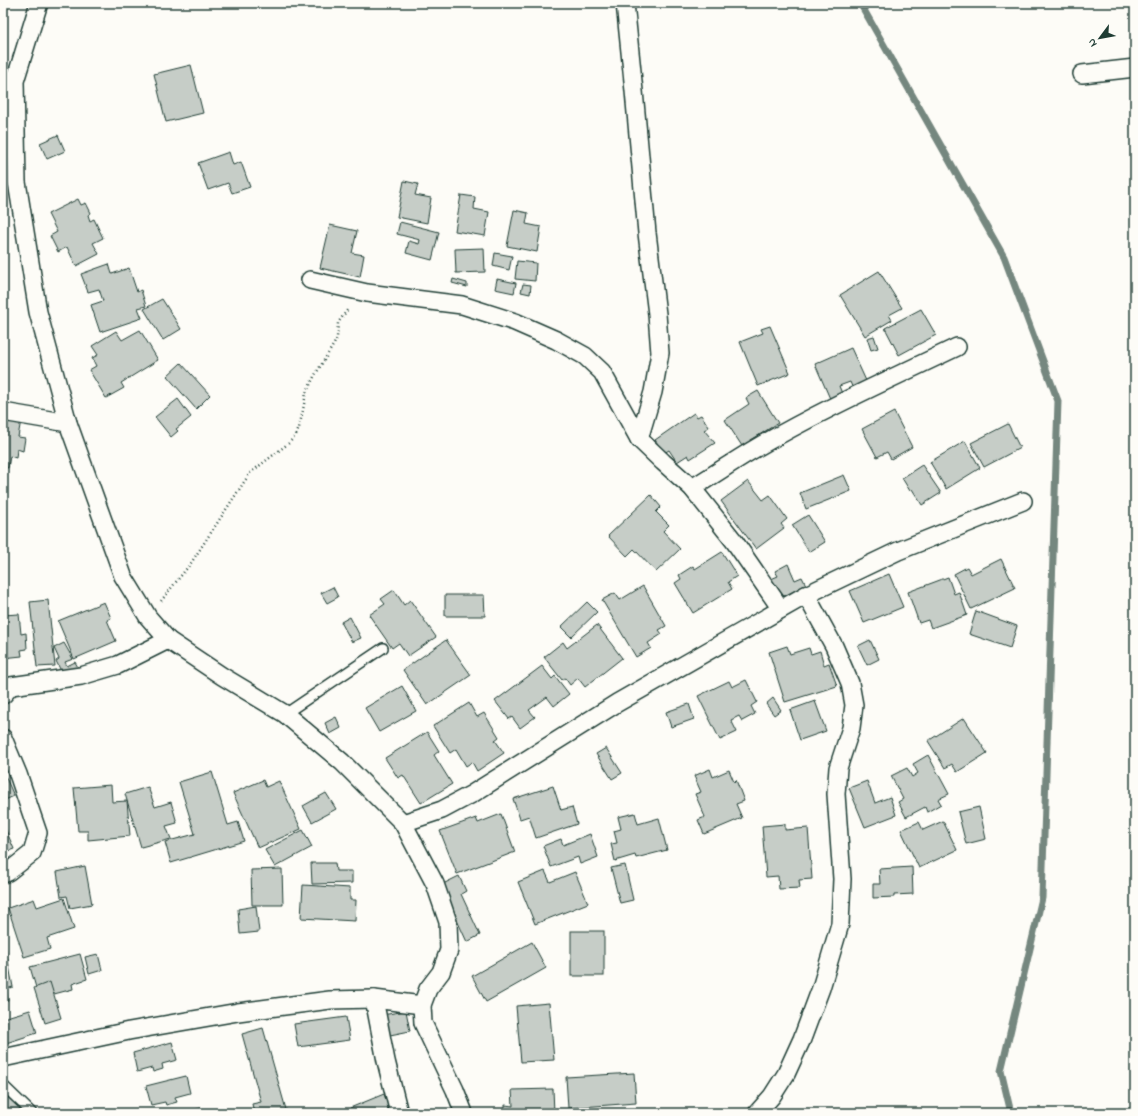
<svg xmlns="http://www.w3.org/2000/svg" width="1138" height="1116" viewBox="0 0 1138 1116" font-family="'Indie Flower',sans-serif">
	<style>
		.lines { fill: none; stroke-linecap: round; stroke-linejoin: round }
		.stream { stroke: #75877f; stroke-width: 7 }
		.building { fill: #c6cdc7; stroke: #1f3d34 }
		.lane-casing { stroke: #1f3d34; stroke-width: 12 }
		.street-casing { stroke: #1f3d34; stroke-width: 20 }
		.path { stroke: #1f3d34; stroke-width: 2.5; stroke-dasharray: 1 3; stroke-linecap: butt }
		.lane { stroke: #fdfcf7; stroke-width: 9 }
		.street { stroke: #fdfcf7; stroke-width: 17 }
	</style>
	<rect width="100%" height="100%" fill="#fdfcf7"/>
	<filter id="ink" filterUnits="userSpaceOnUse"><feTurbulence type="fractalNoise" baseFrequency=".025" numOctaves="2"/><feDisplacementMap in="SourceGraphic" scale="8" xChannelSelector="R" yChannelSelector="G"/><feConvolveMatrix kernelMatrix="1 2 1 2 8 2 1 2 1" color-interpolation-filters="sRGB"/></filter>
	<g filter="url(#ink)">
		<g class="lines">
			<!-- stream -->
			<polyline class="stream" points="860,3 1004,257 1058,401 1042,898 1001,1071 1011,1113"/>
		</g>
		<!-- building -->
		<g class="building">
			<polygon points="191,65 203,113 166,122 154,74"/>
			<polygon points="58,135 65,151 47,159 40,143"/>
			<polygon points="3,144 9,146 3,162"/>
			<polygon points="229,152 233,165 241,162 250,187 232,193 228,183 208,190 198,163"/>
			<polygon points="404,181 418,184 415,195 431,198 427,223 397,217"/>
			<polygon points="461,195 475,197 474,209 489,212 485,236 455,231"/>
			<polygon points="78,199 81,205 86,203 91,213 88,215 90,221 94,219 103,238 93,243 99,254 76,266 67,247 58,252 50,236 57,232 48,214"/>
			<polygon points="514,210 528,213 526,224 541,227 537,252 507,246"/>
			<polygon points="400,222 439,232 432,260 406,253 409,241 419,244 420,240 397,234"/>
			<polygon points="330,225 357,231 352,253 364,255 360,277 320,268"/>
			<polygon points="484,248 485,272 456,273 455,249"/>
			<polygon points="495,253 512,256 509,270 493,266"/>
			<polygon points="517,261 536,263 535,281 515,279"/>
			<polygon points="109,264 112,274 129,268 137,292 141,290 146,306 138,308 142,318 100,332 91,305 103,301 99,289 88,292 81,274"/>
			<polygon points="879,271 902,308 889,315 892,320 865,336 840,295"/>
			<polygon points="453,279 467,283 467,287 452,283"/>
			<polygon points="497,279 516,283 514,293 495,289"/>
			<polygon points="523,284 531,285 530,294 521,292"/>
			<polygon points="162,299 181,329 163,340 144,309"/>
			<polygon points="921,309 936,335 899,355 885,328"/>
			<polygon points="770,326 790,373 758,386 740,342 763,333 761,329"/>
			<polygon points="140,330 158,360 121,383 124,388 106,398 89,370 96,366 92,358 98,355 92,346 116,331 122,340"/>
			<polygon points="874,336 878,348 871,350 867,338"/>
			<polygon points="851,348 867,383 853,389 850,382 839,386 843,396 831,401 815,364"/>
			<polygon points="181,363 210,395 196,409 167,376"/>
			<polygon points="758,391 778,423 742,446 725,420 749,404 746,398"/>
			<polygon points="178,399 191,417 176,429 178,431 171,437 155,417"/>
			<polygon points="894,412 912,447 891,459 887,452 877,457 862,429"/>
			<polygon points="694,413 697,417 701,415 709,427 704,430 715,443 690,459 688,455 677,462 669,450 664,453 655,440"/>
			<polygon points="3,417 21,420 18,437 25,438 23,451 17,449 16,458 10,456 8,468 3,467"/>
			<polygon points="1008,424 1020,448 984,467 971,443"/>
			<polygon points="965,441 980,468 946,489 930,462"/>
			<polygon points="922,465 941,493 922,505 912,489 910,491 902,478"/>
			<polygon points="844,475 851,491 806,509 800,493"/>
			<polygon points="748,481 763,500 770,495 787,519 781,524 784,528 756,549 721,501"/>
			<polygon points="651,495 661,507 656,512 669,525 663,531 680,549 656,572 634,549 627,556 608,536"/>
			<polygon points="808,515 825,542 809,552 792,525"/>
			<polygon points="722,552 737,576 728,582 732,589 693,613 675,583 681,579 679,575 693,566 695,569"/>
			<polygon points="1001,559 1015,588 971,609 954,574 967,567 971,574"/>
			<polygon points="788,564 795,580 802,577 806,585 780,598 771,579 778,576 775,571"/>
			<polygon points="889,574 903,607 864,623 850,591"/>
			<polygon points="948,577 954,594 959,592 967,615 931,628 928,620 919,623 908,592"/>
			<polygon points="643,586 666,626 659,630 662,634 648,643 651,648 636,657 602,600 615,593 620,600"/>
			<polygon points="333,587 338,597 327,603 321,593"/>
			<polygon points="394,590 404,605 410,600 436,637 408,656 399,643 392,648 369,615 385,604 381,599"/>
			<polygon points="445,595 484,595 485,616 445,616"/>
			<polygon points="48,600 55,666 37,667 30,602"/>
			<polygon points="104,602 111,618 107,620 116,641 74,659 58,621"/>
			<polygon points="587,602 597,612 571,637 561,627"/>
			<polygon points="976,611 1017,626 1010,648 969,634"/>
			<polygon points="19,614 21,634 26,633 27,649 21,650 22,656 3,658 4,663 3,663 3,615"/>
			<polygon points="350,617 361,638 352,642 341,622"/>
			<polygon points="597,625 622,658 585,687 578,678 570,685 565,678 562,680 544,657 563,642 567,648"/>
			<polygon points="446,640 471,675 427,705 403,670"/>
			<polygon points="870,640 879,659 867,665 858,646"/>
			<polygon points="64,643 73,659 65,662 67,666 75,662 79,669 64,677 56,661 59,659 54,648"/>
			<polygon points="787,646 790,654 809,648 811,654 820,651 824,665 829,663 837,686 785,702 769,652"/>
			<polygon points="542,666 552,679 555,676 569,694 554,706 547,697 529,710 535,717 520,728 512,717 509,719 495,701"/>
			<polygon points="746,680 757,702 751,706 755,714 742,721 739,716 731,720 737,732 720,740 698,696 729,681 732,687"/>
			<polygon points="402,686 416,711 379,732 365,708"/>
			<polygon points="773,698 781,710 774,715 766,704"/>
			<polygon points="815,701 826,731 800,740 790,710"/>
			<polygon points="469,703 477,717 484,713 499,737 495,740 504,753 477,771 472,762 466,766 456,749 450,753 433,726"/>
			<polygon points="689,704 694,719 671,727 666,712"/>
			<polygon points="336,717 341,728 330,734 325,723"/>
			<polygon points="964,718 987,753 957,772 952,764 945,768 928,741"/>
			<polygon points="427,732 439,751 434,755 452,784 421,803 403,775 398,778 385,758"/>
			<polygon points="606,748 622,773 612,779 596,754"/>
			<polygon points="928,755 949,794 938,799 941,804 927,812 925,807 906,817 898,802 903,799 891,776 907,768 912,777 918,773 913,764"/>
			<polygon points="710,769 713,777 729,770 734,782 736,780 744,801 736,804 742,818 704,834 698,820 705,817 695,794 701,792 694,776"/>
			<polygon points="3,771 14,796 3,801"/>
			<polygon points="212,772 228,825 238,822 244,841 171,863 165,842 195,834 179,782"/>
			<polygon points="263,780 266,787 279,781 301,829 258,848 233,793"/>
			<polygon points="867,781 875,803 890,797 896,815 865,827 849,788"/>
			<polygon points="111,785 112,802 127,801 130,836 88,840 88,831 78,831 74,788"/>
			<polygon points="553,786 561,810 572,807 577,824 536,838 529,816 520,819 513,799"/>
			<polygon points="148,787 155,807 171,802 177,823 166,826 171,839 141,847 125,794"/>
			<polygon points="326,793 336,809 312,822 303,806"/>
			<polygon points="979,807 986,839 966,844 958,812"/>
			<polygon points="635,813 638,824 659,818 667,850 636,858 635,855 615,861 611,844 617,843 614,831 621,829 618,817"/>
			<polygon points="501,814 515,852 457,874 440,831 476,818 478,823"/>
			<polygon points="943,821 957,850 919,868 901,830 919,822 923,830"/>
			<polygon points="3,823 14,849 3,853"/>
			<polygon points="785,824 785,830 808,828 812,879 799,880 800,888 779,889 778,876 766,877 762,826"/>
			<polygon points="303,830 312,847 275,867 265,850"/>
			<polygon points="590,834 598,857 580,864 578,857 551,867 543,846 561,839 563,845"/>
			<polygon points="311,863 335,863 336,871 352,871 352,883 312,884"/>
			<polygon points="625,865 633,900 620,903 611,868"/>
			<polygon points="85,866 92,904 70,908 67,896 61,897 57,872"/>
			<polygon points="912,867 913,894 894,895 894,897 873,898 873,884 880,884 879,869"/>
			<polygon points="282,869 283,905 252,905 251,870"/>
			<polygon points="545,871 550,882 575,872 588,903 535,924 518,882"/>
			<polygon points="459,876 466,891 461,894 480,935 467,942 441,885"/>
			<polygon points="303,885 350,888 350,900 356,900 355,921 301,918"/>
			<polygon points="64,898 74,929 47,938 50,949 24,957 8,908 34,899 37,907"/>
			<polygon points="256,906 259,932 240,934 238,909"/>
			<rect x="571" y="931" width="33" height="45"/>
			<polygon points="3,940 4,940 13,987 6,989 8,1001 3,1002"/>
			<polygon points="532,942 546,968 486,1002 472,976"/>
			<polygon points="80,954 87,979 72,984 73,989 39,998 30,967"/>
			<polygon points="98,954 102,970 89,974 85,957"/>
			<polygon points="50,982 61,1018 45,1023 34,988"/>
			<polygon points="549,1003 554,1060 521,1062 516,1006"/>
			<polygon points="30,1010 37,1033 3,1044 3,1018"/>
			<polygon points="406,1011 410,1031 385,1036 382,1015"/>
			<polygon points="346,1017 350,1040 298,1047 294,1024"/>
			<polygon points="263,1028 287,1113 254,1113 252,1104 261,1102 242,1034"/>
			<polygon points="172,1042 177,1060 162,1064 163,1069 153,1072 152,1068 137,1072 133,1053"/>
			<polygon points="634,1073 636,1103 568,1108 566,1077"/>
			<polygon points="186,1076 190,1093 175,1097 177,1102 166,1105 165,1102 151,1105 146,1086"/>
			<polygon points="553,1089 554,1113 505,1113 505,1105 513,1106 512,1090"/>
			<polygon points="3,1093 25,1113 3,1113"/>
			<polygon points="384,1094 391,1113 352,1113 350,1108"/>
			<polygon points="201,1108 202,1113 183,1113"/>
		</g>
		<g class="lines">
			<!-- lane casing -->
			<g class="lane-casing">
				<g id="lane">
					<polyline points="285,714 383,648"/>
					<polyline points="3,1085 32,1113"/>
				</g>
			</g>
			<!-- street casing -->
			<g class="street-casing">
				<g id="street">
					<polyline points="39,3 15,81 17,182 38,312 68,423 123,576 148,617 168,640 222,676 285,714 342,762 403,823 435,884 448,922 449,950 441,972 428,989 422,1005 423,1023 455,1090 464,1113"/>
					<polyline points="625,3 634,91 647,233 657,314 660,353 653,392 639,439"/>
					<polyline points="1082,74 1135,68"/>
					<polyline points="310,280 367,293 462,305 515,322 556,340 585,356 602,372 639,439 663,462 692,488 734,541 781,609"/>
					<polyline points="3,412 68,423"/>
					<path d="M692 488C712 476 731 463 751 451 817 412 888 380 957 347"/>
					<polyline points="3,695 11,686 81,676 118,665 168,640"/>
					<polyline points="3,738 18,774 38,833 32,853 8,872 3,874"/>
					<polyline points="403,823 442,810 472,794 617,703 806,595 898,551 1023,501"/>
					<polyline points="374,999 386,1061 399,1113"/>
					<polyline points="3,1058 129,1031 238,1012 330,1000 374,999 422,1005"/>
					<polyline points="757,1113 772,1096 786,1074 802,1039 821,988 840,924 842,879 836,794 838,768 851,728 854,705 850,683 834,646 806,595"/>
				</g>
			</g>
			<!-- path -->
			<polyline class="path" points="161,601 191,563 250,473 289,443 296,435 299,428 303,410 306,393 315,375 334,344 337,338 338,323 348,309"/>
			<!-- lane -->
			<use href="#lane" class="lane"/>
			<!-- street -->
			<use href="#street" class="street"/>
		</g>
	</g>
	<!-- margin -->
	<rect width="1138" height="1116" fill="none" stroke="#fdfcf7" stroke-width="16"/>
	<rect x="8" y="8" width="1122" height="1100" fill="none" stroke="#1f3d34" stroke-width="1.5" filter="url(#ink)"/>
	<!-- north arrow -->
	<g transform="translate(1100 38) rotate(238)" stroke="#fdfcf7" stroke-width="3" paint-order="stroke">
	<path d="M0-3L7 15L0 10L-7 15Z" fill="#1f3d34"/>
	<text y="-6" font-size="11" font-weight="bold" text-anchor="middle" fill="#1f3d34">N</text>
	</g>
</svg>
